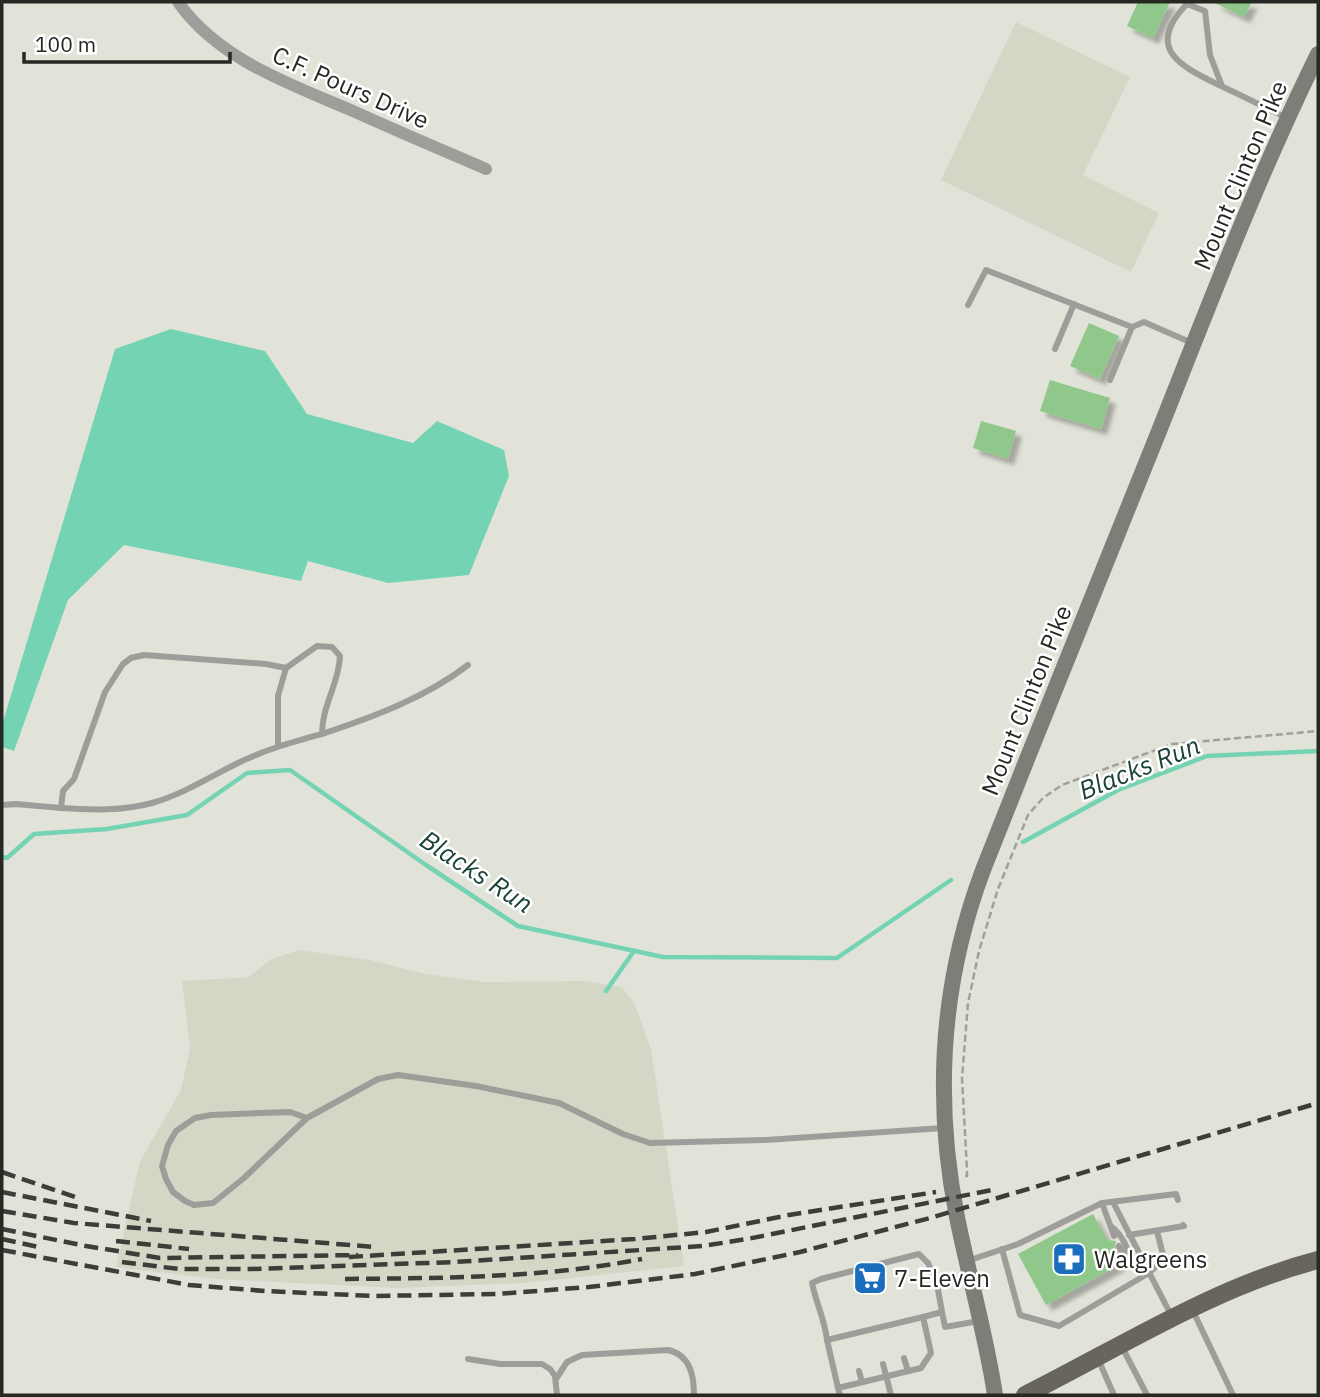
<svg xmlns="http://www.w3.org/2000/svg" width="1320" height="1397" viewBox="0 0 1320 1397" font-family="'IBM Plex Sans',sans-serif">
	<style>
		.built { fill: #d4d7c6 }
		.water { fill: #74d3b3 }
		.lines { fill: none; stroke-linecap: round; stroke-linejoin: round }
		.stream { stroke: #74d3b3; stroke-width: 4.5 }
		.building { fill: #90c88b; filter: url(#shadow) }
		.path { stroke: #a0a299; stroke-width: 2.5; stroke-dasharray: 7 3.5; stroke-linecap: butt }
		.lane { stroke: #9f9d99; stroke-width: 6 }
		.street { stroke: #9f9d99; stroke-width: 12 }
		.secondary { stroke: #7f7d77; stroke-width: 16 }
		.primary { stroke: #68655e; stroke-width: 18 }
		.rail { stroke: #3d3e39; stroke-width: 4.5; stroke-dasharray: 14 7; stroke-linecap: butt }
		.labels { text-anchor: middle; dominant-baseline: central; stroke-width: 5; stroke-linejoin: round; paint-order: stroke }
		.street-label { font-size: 24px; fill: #272824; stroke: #fff }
		.poi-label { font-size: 24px; fill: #272824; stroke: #fff; text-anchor: start }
		.water-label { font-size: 26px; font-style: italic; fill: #194336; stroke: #fff }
	</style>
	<defs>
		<filter id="shadow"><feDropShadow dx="6" dy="6" stdDeviation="2" flood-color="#0004"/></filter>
	</defs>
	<rect width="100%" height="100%" fill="#e1e3d8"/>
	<!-- built -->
	<g class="built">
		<polygon points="1016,22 1130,77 1083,175 1159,213 1131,272 941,180"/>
		<polygon points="300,950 370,960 425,974 485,982 584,981 622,987 634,1003 651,1049 684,1266 524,1283 397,1288 216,1279 116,1267 140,1161 181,1090 190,1048 182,981 249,977 271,959"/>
	</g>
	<!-- water -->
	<polygon class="water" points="171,329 265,351 307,414 413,443 437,421 504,450 509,476 469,575 388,583 308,561 301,581 124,545 68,600 14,751 2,747 2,725 115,349"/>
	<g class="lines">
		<!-- stream -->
		<g class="stream">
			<polyline points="1023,842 1118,790 1207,756 1318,751"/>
			<polyline points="2,857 7,858 34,834 107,829 187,815 247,773 290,770 426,865 518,926 663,957 837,958 951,880"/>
			<polyline points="606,991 634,951"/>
		</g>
	</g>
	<!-- building -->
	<g class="building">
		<polygon points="1138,2 1170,2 1153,38 1127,26"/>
		<polygon points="1213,2 1252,2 1244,17"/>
		<polygon points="1089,323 1119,336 1100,379 1070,366"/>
		<polygon points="1050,380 1110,398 1101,429 1040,411"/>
		<polygon points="981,421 1016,431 1008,459 973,448"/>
		<polygon points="1093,1214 1107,1240 1116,1241 1114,1249 1111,1251 1119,1265 1046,1305 1018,1254"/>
	</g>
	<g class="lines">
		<!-- path -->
		<polyline class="path" points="965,1176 967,1176 967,1170 962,1078 968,1003 979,951 998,889 1028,815 1043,798 1062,785 1172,744 1318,731"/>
		<!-- lane -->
		<g class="lane">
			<path d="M1222 86 1210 55 1205 11 1187 4C1142 50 1184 68 1223 87 1245 97 1266 108 1287 118"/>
			<polyline points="968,305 986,270 1132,327"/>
			<polyline points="1055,349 1074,304"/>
			<polyline points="1110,380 1132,327 1144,322 1192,343"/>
			<path d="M322 734C373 717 425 698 468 665"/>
			<polyline points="2,805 16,804 61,808 63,791 74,779 105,692 123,664 131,658 144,655 266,664 286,668 278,696 278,745"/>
			<path d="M61 808C91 810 123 811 152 803 184 794 211 776 240 762 267 749 293 742 322 734 322 705 339 684 340 656L332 647 317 646 286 668"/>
			<polyline points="307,1118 290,1112 211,1115 195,1118 176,1131 168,1145 162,1166 166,1179 173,1192 185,1201 194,1205 213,1203 244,1178 307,1118 378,1079 398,1075 476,1086 559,1103 623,1134 650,1143 766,1140 943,1128"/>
			<polyline points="1113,1202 1171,1315"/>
			<polyline points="1102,1203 1114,1236"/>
			<path d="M1112 1227C1122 1235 1129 1249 1130 1262"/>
			<polyline points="1129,1235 1184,1226 1183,1225"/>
			<polyline points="1119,1246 1126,1259 1146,1268"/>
			<polyline points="1002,1249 1020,1315 1059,1326 1149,1273 1164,1259 1157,1231"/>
			<polyline points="967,1261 1018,1244 1102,1203 1176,1194 1178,1200"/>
			<polyline points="1193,1311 1233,1395"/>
			<polyline points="942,1312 945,1327 979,1321"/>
			<polyline points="923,1317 942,1312 937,1284 970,1276"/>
			<path d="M827 1340C825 1320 816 1303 812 1283L821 1279 919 1254 928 1263 937 1284"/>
			<polyline points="1122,1347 1147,1395"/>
			<polyline points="904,1358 908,1371"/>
			<polyline points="468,1359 500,1364 542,1364 550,1369 555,1376 557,1395"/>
			<polyline points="1098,1359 1114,1395"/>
			<polyline points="883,1364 891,1395"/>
			<polyline points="859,1371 862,1382"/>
			<path d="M556 1379 567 1362 582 1355 668 1350C690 1355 694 1375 694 1395"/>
			<polyline points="838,1388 921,1368 931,1353 923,1317 827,1340 838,1388 840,1395"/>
		</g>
		<!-- street -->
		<path class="street" d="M178 2C219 60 290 84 353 111 397 131 442 150 486 169"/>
		<!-- secondary -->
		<path class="secondary" d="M995 1395C986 1335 969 1277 957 1217 934 1100 941 982 983 870 1040 725 1099 581 1157 436 1208 308 1257 178 1318 54"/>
		<!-- primary -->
		<path class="primary" d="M1025 1395C1121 1347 1214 1287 1318 1260"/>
		<!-- rail -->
		<g class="rail">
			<polyline points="2,1172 78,1198"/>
			<polyline points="2,1192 151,1221"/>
			<polyline points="2,1211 74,1223 375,1247"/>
			<polyline points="2,1229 86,1246 160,1258 358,1255"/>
			<polyline points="2,1239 43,1248"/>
			<polyline points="116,1241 189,1249"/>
			<polyline points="2,1250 189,1285 265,1291 374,1296 497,1294 589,1287 695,1274 800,1252 930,1218 1318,1103"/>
			<polyline points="349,1257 635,1239 706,1232 789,1215 936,1192"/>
			<polyline points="122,1262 179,1269 252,1269 455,1262 703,1246 747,1239 997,1189"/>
			<path d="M345 1279C445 1278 544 1278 642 1259"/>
		</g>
	</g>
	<!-- icons -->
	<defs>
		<g id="pharmacy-square" transform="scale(1.75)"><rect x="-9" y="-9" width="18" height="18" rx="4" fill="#1b6ebc" stroke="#fff"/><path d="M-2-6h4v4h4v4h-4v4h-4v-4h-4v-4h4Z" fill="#fff"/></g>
		<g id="supermarket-square" transform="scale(1.75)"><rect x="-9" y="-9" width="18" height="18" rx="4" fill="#1b6ebc" stroke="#fff"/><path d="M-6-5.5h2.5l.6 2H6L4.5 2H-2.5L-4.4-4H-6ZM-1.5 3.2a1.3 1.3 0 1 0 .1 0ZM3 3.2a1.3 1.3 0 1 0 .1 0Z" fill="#fff"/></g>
	</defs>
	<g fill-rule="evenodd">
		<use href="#pharmacy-square" x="1069" y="1259"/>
		<use href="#supermarket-square" x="870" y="1278"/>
	</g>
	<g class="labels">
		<!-- street labels -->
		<g class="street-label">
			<text transform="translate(351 87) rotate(24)">C.F. Pours Drive</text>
			<text transform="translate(1240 175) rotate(-67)">Mount Clinton Pike</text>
			<text transform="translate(1026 700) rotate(-68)">Mount Clinton Pike</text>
		</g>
		<!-- poi labels -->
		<g class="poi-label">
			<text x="1094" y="1259">Walgreens</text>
			<text x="894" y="1278">7-Eleven</text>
		</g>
		<!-- water labels -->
		<g class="water-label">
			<text transform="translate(1139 767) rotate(-22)">Blacks Run</text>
			<text transform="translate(477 871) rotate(33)">Blacks Run</text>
		</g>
	</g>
	<!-- border -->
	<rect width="1320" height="1397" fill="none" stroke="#272824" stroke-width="7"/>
	<!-- scale -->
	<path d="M24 52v10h206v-10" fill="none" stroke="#272824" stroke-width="3.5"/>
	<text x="35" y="52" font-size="21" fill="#272824" stroke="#ffffff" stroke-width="5" paint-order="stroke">100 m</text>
</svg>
